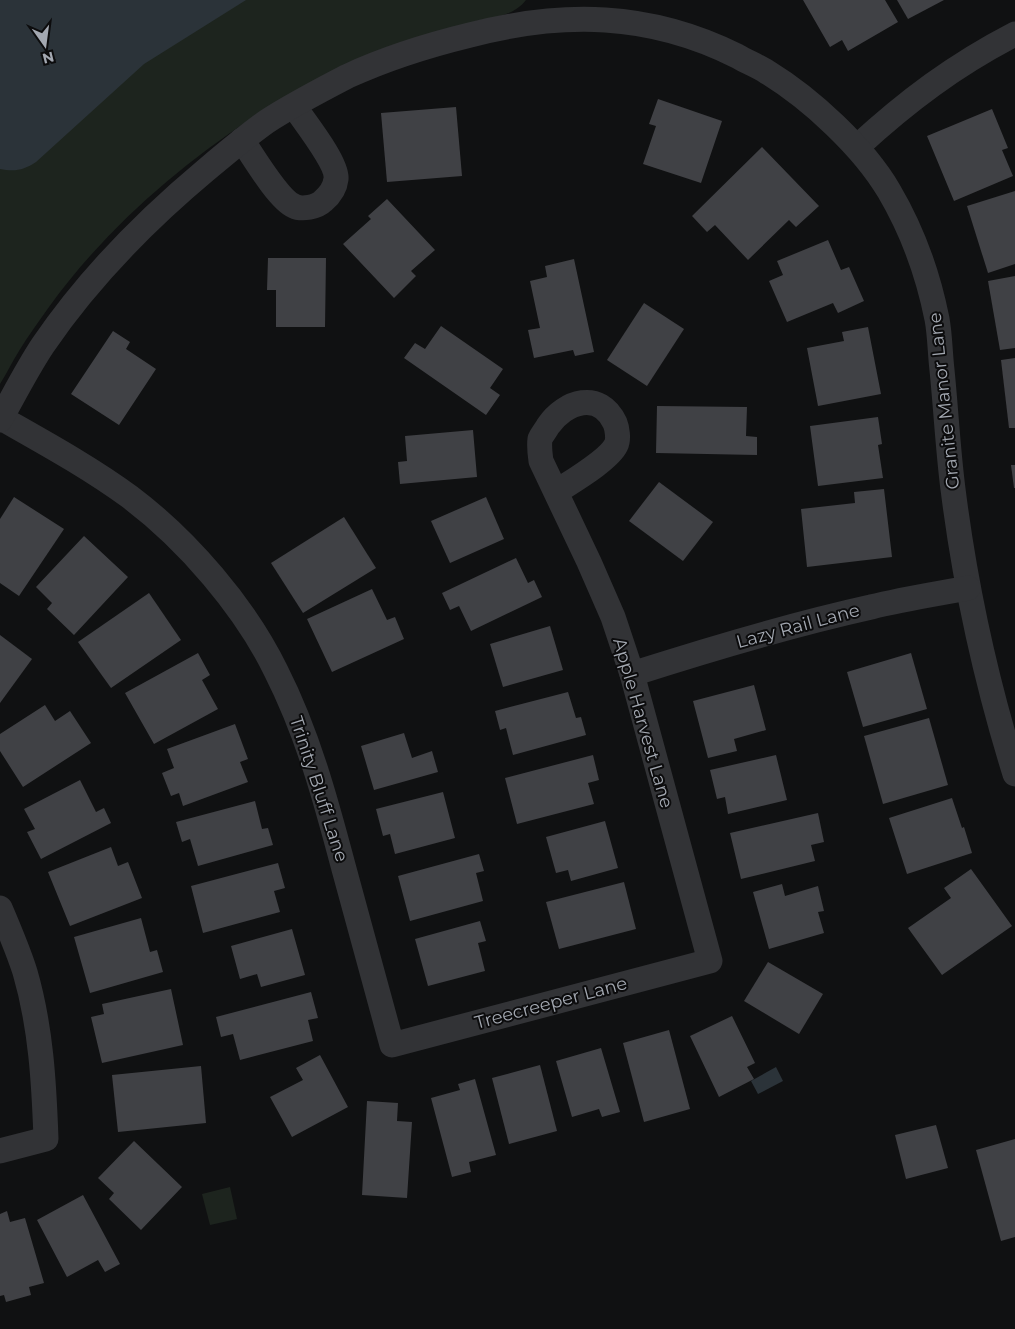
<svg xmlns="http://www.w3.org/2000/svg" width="1015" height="1329" viewBox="0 0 1015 1329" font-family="Montserrat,sans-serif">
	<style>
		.green { fill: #1d241e }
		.water { fill: #2b3339 }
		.building { fill: #404145 }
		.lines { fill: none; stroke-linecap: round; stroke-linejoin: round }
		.minor { stroke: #323336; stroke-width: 25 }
		.labels { text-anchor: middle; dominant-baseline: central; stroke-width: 4; stroke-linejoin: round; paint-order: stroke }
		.street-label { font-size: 18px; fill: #a3a8b1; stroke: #0c0c0d }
	</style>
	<rect width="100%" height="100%" fill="#101112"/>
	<!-- green -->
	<g class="green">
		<path d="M0 0H526C514 16 494 17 476 21L252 118C175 169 103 232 49 307 39 321 28 336 19 351 12 362 7 373 0 384Z"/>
		<polygon points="230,1187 237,1219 210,1225 202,1194"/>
	</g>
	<!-- water -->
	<g class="water">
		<path d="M0 0H246L144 64 36 162C24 170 15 172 0 169Z"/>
		<polygon points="776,1067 783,1081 758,1094 751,1081"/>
	</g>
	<!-- building -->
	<g class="building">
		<polygon points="803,0 885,0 898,22 848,51 842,40 830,47"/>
		<polygon points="897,0 944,0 908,19"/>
		<polygon points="658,99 722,121 701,183 643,164 656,126 649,124"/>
		<polygon points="456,107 462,176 387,182 381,113"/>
		<polygon points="992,109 1008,148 1002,150 1013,176 954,201 927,136"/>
		<polygon points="762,147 819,206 796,227 789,220 748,260 715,225 707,232 692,216"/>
		<polygon points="1015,191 1015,264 988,273 967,206"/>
		<polygon points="387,199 435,250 411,271 416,276 394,298 343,244 371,219 368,216"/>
		<polygon points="828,240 841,270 849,267 864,301 838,313 833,303 787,322 769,281 783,275 777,261"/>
		<polygon points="268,258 326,258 325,327 276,327 276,290 267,290"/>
		<polygon points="574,259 594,352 575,356 573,350 534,358 528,330 540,328 530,281 547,277 545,266"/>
		<polygon points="1015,276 1015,348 1000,350 988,281"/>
		<polygon points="644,303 684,329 647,386 607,360"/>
		<polygon points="441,326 503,369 490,388 500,395 486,415 404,358 415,343 425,349"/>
		<polygon points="868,327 881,394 818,406 807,348 844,341 842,332"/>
		<polygon points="113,331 130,342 126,349 156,369 119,425 71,394"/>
		<polygon points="1015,358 1015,428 1009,428 1001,360"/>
		<polygon points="657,406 747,407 746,436 757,437 757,455 656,453"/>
		<polygon points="878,417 882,444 878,445 883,478 818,486 810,426"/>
		<polygon points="473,430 477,477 400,484 398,462 407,461 405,436"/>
		<polygon points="1011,465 1015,465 1015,488 1014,488"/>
		<polygon points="659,482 713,522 683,561 629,521"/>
		<polygon points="884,489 892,557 807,567 801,509 855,503 854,492"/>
		<polygon points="14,497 64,529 19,596 0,583 0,519"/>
		<polygon points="486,497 504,539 450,563 431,521"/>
		<polygon points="344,517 376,568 303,613 271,563"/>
		<polygon points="84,536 128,577 74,635 47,609 52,603 36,587"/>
		<polygon points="516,558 528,583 534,580 542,597 471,631 459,606 450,610 442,593"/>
		<polygon points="372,589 387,620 395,617 404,639 332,672 307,619"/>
		<polygon points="149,593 181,640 111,688 78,642"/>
		<polygon points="550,626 563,670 503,687 490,644"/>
		<polygon points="0,635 32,659 0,703"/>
		<polygon points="198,653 210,675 202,680 218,709 154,744 125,693"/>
		<polygon points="911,653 927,709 863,727 847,672"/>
		<polygon points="754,685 766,730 734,739 737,751 708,758 693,701"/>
		<polygon points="568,692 576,718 581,717 586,735 513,755 506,728 500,730 495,711"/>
		<polygon points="45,705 55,721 70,711 91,743 23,787 0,751 0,734"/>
		<polygon points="929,718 948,785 883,804 864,736"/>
		<polygon points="235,724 248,759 240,762 248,782 183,806 179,793 171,796 162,773 174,768 167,749"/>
		<polygon points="404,733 412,758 432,751 438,772 374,790 361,746"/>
		<polygon points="593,755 599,780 588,783 594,804 517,824 505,778"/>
		<polygon points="776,755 787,800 728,814 725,797 717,799 710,770"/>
		<polygon points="80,780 96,812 104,808 111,823 41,859 27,832 35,829 24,809"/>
		<polygon points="443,792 455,838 395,854 390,834 383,836 376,809"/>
		<polygon points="952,798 962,828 964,827 972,853 907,874 889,818"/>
		<polygon points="255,801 262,829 268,828 273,845 198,866 190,839 182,842 176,822"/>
		<polygon points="818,813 824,842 811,845 815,861 741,879 730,833"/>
		<polygon points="605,821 618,868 571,881 568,870 556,873 546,837"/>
		<polygon points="111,847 118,866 128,862 142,898 70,926 48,872"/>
		<polygon points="479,854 484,871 476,873 483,901 410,921 398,876"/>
		<polygon points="278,863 285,888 274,891 280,912 203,933 191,886"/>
		<polygon points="971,869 1012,926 942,975 908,928 951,898 944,888"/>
		<polygon points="624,882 636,929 559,949 546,902"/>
		<polygon points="782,884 785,896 818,886 824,911 818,912 824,933 769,949 753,892"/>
		<polygon points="141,918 150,952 157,950 163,972 90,993 74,937"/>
		<polygon points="480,921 486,941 478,943 485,971 428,986 415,939"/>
		<polygon points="292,929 305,975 261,987 257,974 240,979 231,946"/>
		<polygon points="768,962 823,994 799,1034 744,1001"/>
		<polygon points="171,989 183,1045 102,1063 91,1017 104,1014 102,1004"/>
		<polygon points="311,992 318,1018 308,1020 313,1041 240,1060 233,1034 221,1037 216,1017"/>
		<polygon points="732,1016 755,1063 747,1067 754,1079 719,1097 690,1036"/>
		<polygon points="669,1030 690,1109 644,1122 623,1043"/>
		<polygon points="601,1048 620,1112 602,1117 599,1109 572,1117 556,1061"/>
		<polygon points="320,1055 348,1107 292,1137 270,1097 303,1080 296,1068"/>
		<polygon points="540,1065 557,1131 509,1144 492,1078"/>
		<polygon points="201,1066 206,1123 118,1132 112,1075"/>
		<polygon points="475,1079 496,1155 469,1162 471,1172 452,1177 431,1098 460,1090 458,1084"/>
		<polygon points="367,1101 398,1103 397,1121 412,1122 407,1198 362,1195"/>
		<polygon points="936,1125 948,1168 906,1179 895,1135"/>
		<polygon points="1015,1139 1015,1237 1001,1241 976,1150"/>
		<polygon points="134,1141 182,1187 141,1230 109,1199 114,1193 98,1178"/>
		<polygon points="83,1195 120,1264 105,1272 98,1260 67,1277 37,1220"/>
		<polygon points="7,1211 10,1222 25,1218 44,1283 29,1287 31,1295 6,1302 4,1295 0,1296 0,1214"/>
	</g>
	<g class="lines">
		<!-- minor -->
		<g class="minor">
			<path d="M242 140C253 156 278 199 294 206 302 210 317 207 323 201 330 195 335 188 336 179 338 163 303 120 294 106"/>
			<path d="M857 147C907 101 955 65 1015 34"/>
			<path d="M1 418C45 443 89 467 130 497 187 540 245 607 276 671 308 734 326 801 344 869 360 928 376 986 392 1045L710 961 632 674 613 617 589 562 541 461C540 454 539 446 540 439 542 434 546 430 548 426 565 401 600 390 615 423 617 428 619 439 616 445 609 460 571 482 556 492"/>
			<path d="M0 420C14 395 27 369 43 345 88 279 145 221 206 170 225 154 245 137 266 122 292 105 321 90 348 76 387 58 429 45 470 35 563 11 649 12 737 56 747 62 758 66 767 72 811 99 863 147 889 191 912 230 928 274 937 319 940 335 940 353 942 370 946 410 948 450 953 489 965 585 986 681 1015 774"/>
			<path d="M632 674C710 649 790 625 871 607 903 599 936 594 968 588"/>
			<path d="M0 908C9 929 18 950 25 972 41 1027 44 1083 46 1139L0 1151"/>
		</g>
	</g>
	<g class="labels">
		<!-- street labels -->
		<g class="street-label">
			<text transform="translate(944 401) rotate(-96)">Granite Manor Lane</text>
			<text transform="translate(798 626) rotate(-15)">Lazy Rail Lane</text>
			<text transform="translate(643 723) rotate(74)">Apple Harvest Lane</text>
			<text transform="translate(319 789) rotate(72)">Trinity Bluff Lane</text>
			<text transform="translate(551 1003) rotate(-15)">Treecreeper Lane</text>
		</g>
	</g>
	<!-- north arrow -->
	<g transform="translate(45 45) rotate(166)" stroke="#0c0c0d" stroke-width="4" paint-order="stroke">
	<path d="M0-4L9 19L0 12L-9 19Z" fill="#a3a8b1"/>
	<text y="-8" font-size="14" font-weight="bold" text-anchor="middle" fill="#a3a8b1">N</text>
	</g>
</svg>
